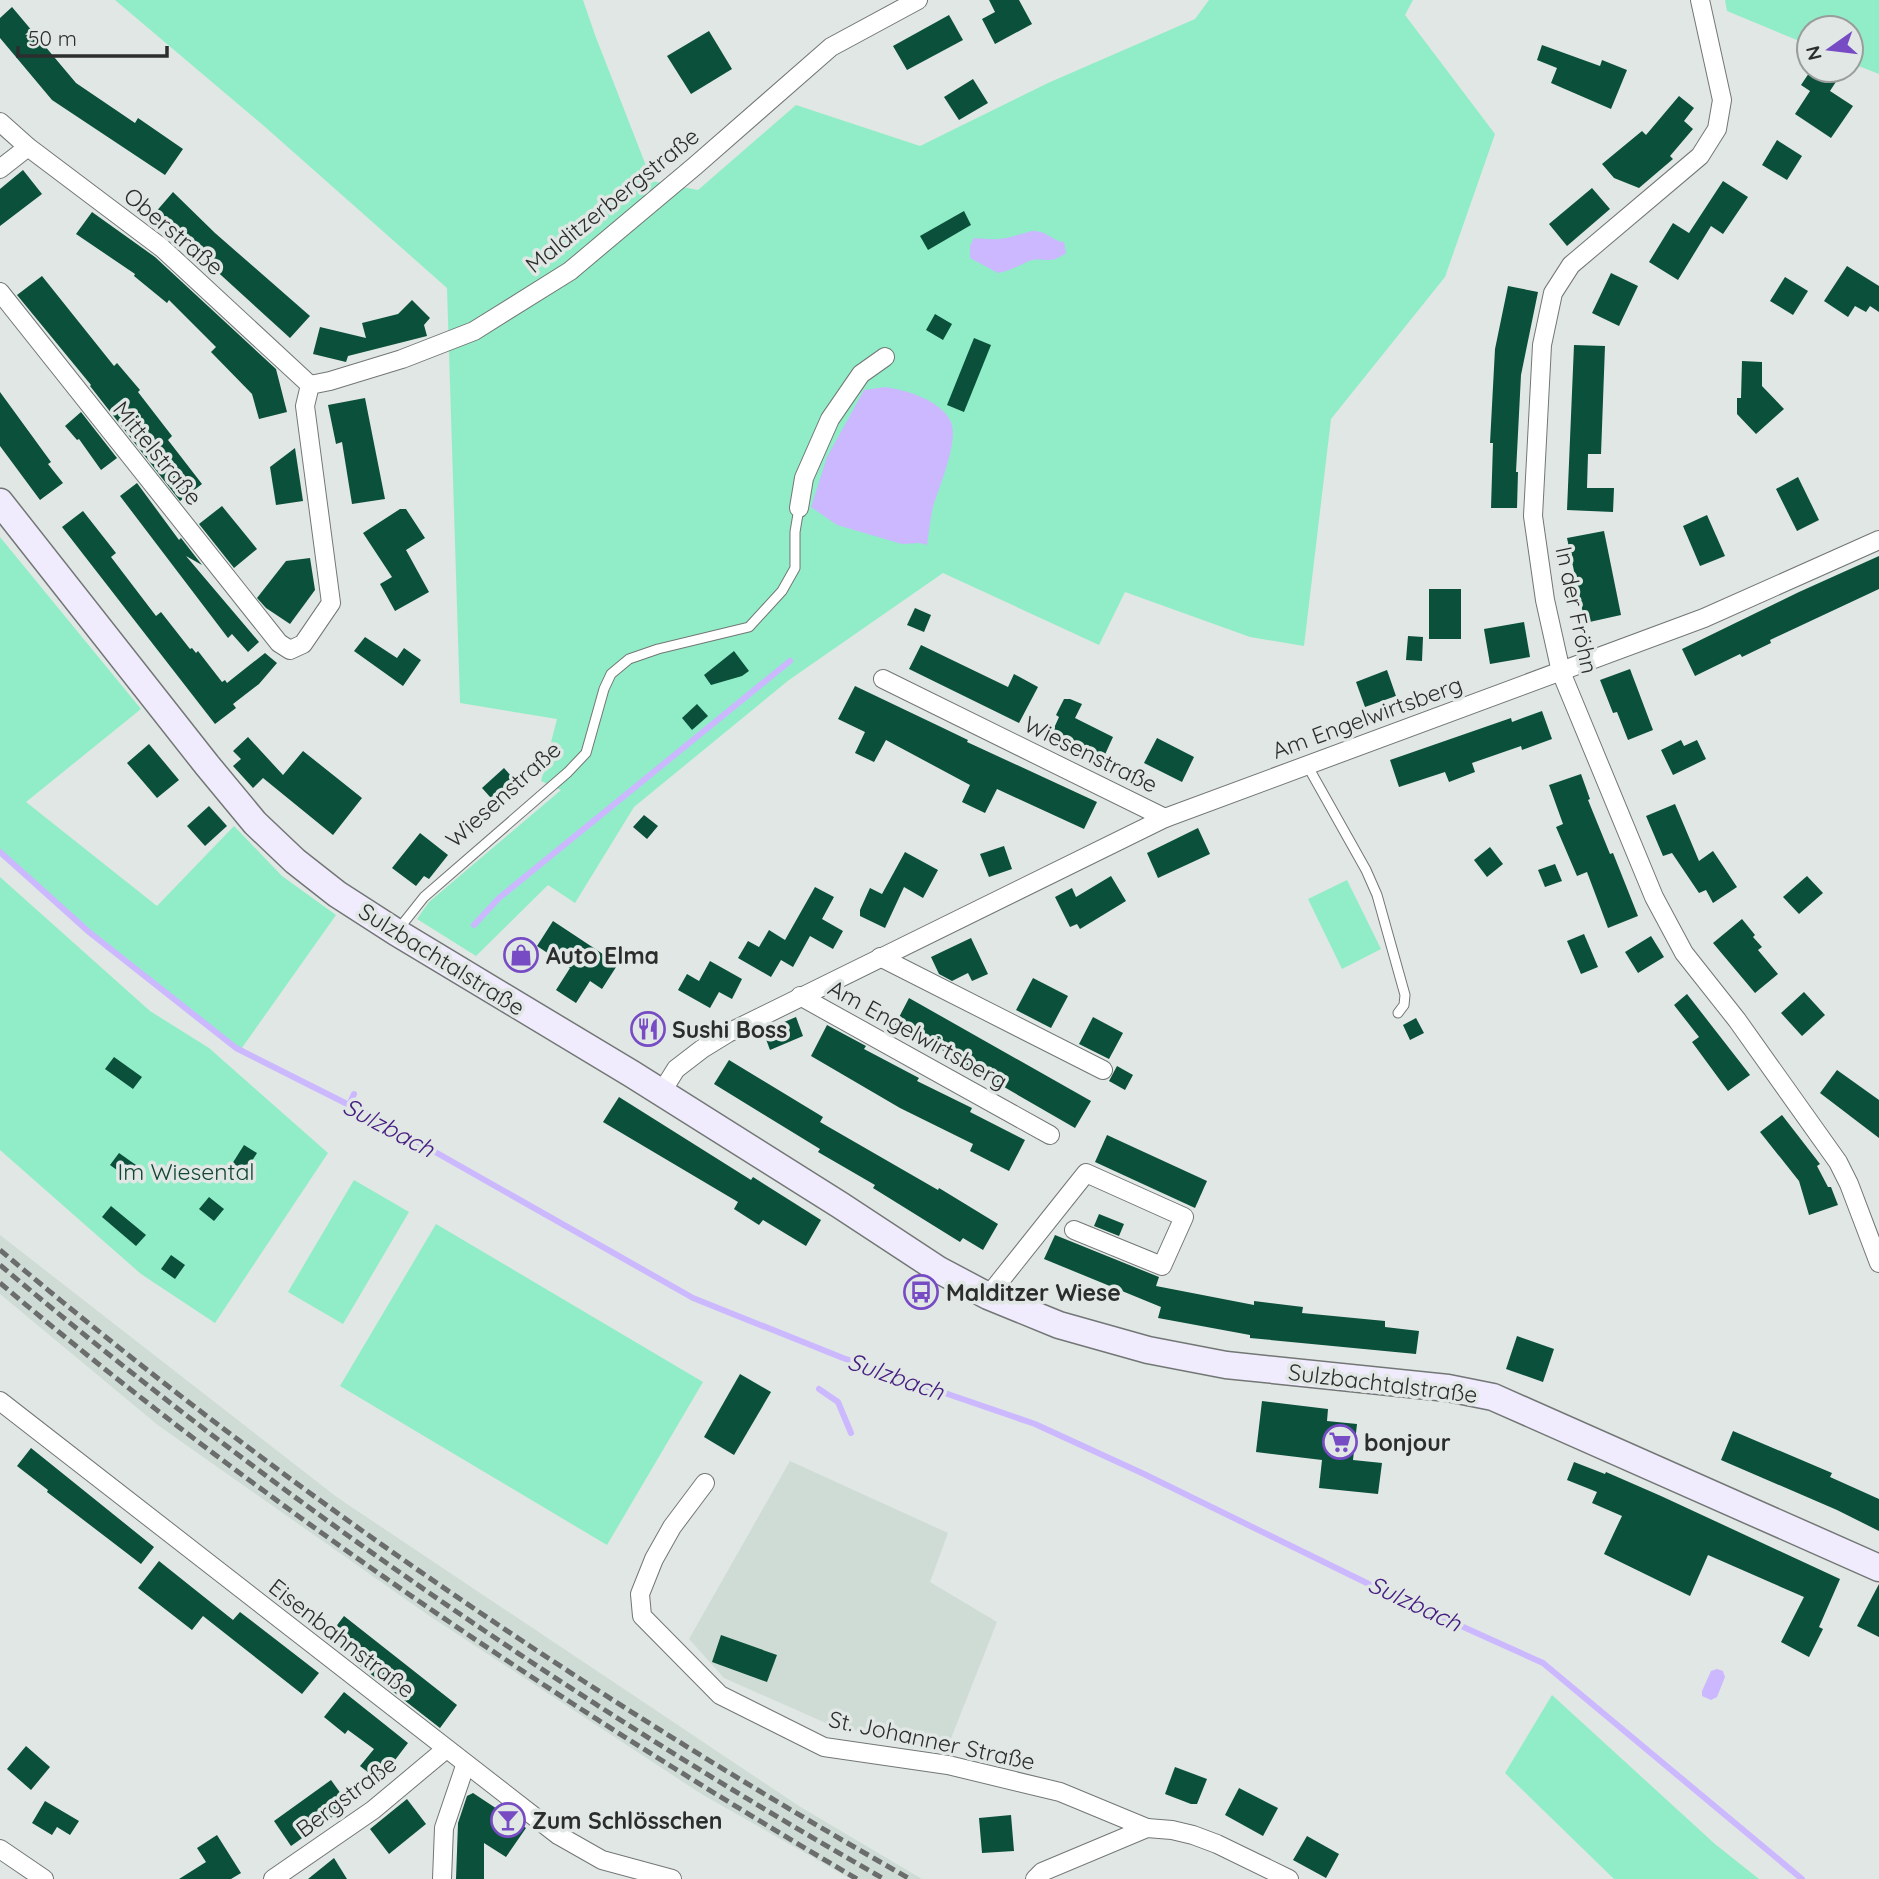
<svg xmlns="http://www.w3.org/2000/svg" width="1879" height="1879" viewBox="0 0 1879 1879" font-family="Quicksand,sans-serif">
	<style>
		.built { fill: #cfdcd6 }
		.green { fill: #91edc8 }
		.water { fill: #cbb8ff }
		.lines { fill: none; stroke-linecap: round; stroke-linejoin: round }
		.stream { stroke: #cbb8ff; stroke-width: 6 }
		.building { fill: #0a503b }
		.service-casing { stroke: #727775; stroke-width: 11 }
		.minor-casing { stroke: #727775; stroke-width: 20 }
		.secondary-casing { stroke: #727775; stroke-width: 29 }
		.service { stroke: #fff; stroke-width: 9 }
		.minor { stroke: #fff; stroke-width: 18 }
		.secondary { stroke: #f0ecfd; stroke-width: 26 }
		.rail { stroke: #6a6d6c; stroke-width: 5; stroke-dasharray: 10 5; stroke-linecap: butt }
		.labels { text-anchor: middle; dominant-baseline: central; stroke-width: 7; stroke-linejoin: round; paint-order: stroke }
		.street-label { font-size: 23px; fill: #2c2e2d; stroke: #e1e7e4 }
		.poi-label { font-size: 23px; font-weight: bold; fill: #2c2e2d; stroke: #e1e7e4; text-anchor: start }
		.park-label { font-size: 23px; fill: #144635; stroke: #e1e7e4 }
		.water-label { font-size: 24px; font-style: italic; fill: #451c80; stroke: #e1e7e4 }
	</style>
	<rect width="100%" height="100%" fill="#e1e7e4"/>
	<!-- built -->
	<g class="built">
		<polygon points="0,1235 338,1498 799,1806 922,1879 851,1879 703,1795 428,1615 159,1426 0,1294"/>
		<polygon points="790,1461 948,1533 930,1582 997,1622 946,1751 828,1724 724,1678 689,1639"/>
	</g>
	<!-- green -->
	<g class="green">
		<polygon points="115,0 583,0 595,35 652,181 698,190 796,105 920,146 1048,83 1195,19 1209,0 1413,0 1405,15 1495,134 1445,277 1331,419 1304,646 1250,637 1125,592 1099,645 943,573 789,680 634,807 575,903 548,885 476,956 417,919 429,902 561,790 541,781 557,719 460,703 447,288 264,126"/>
		<polygon points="1725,0 1879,0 1879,74 1851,63 1851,28 1809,28 1809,45 1727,11"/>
		<polygon points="0,537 141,709 26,802 157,906 234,826 282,876 336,915 239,1052 0,856"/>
		<polygon points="0,877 150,1011 209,1048 328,1153 215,1323 141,1274 0,1150"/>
		<polygon points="1347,880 1381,949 1342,969 1308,899"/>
		<polygon points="354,1180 409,1212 343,1324 288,1292"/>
		<polygon points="436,1224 703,1382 607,1545 340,1386"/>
		<polygon points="1552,1695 1715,1844 1759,1879 1614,1879 1505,1773"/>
	</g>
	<!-- water -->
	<g class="water">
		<path d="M1032 231C1049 231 1051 241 1064 242L1066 253C1049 266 1043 256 1029 261 1018 266 1010 271 998 273L970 258V246L974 238C1003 241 1006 238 1032 231Z"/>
		<path d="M885 387C906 390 941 400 951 422 959 441 939 487 933 507 930 520 929 533 927 545L920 543 902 544 837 525 811 507 827 457 864 390Z"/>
		<polygon points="1717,1669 1723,1671 1725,1677 1717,1697 1711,1700 1702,1696 1702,1691 1711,1671"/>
	</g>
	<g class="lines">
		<!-- stream -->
		<g class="stream">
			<polyline points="0,852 89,932 236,1048 377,1119 693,1298 843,1358 1035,1424 1144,1474 1379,1589 1543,1663 1802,1879"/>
			<polyline points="474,925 499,898 790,661"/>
			<polyline points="349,1105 354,1094"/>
			<polyline points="819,1389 838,1402 851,1433"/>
		</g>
	</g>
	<!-- building -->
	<g class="building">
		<polygon points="989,0 1019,0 1032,24 995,44 982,19 995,12"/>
		<polygon points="12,7 76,83 135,123 138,118 183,149 165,175 52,100 0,38 0,18"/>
		<polygon points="949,15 963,40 907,70 893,46"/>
		<polygon points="709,31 732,69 691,94 667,56"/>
		<polygon points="1542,45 1600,66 1602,60 1627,70 1611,109 1551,83 1557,68 1537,60"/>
		<polygon points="1811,70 1827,70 1839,77 1830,91 1853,106 1831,138 1795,114 1810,91 1801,85"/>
		<polygon points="973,79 988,103 959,120 944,97"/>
		<polygon points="1679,96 1694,108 1684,121 1693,129 1670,156 1673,159 1639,188 1614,178 1602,164 1642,131 1646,135"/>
		<polygon points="1777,140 1802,156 1787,180 1762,165"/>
		<polygon points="23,170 42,194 0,226 0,189"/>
		<polygon points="1723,181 1748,197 1723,234 1711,226 1678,280 1649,262 1673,223 1689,233"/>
		<polygon points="1592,188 1610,209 1567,246 1549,224"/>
		<polygon points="173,192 215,233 310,316 290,338 154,214"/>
		<polygon points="964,211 971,225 928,250 920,236"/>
		<polygon points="92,212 155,257 276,369 287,412 259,419 252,394 211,352 216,347 169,300 167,303 134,276 135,274 76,234"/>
		<polygon points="1847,266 1879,286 1879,312 1870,306 1866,312 1855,306 1848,317 1824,301"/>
		<polygon points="1611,273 1638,286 1619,326 1592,313"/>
		<polygon points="42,276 114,366 117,363 140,390 138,392 172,436 168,440 202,484 180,501 90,386 91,385 17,295"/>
		<polygon points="1785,277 1808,291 1793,315 1770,301"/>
		<polygon points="1508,286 1538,292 1521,375 1516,472 1518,472 1517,508 1491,508 1493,443 1490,443 1495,349"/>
		<polygon points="412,300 430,318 424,325 427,336 348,356 346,362 313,354 320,327 366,338 362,323 398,314"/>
		<polygon points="935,314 952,324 943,340 926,330"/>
		<polygon points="974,338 991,345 964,412 947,405"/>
		<polygon points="1574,345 1605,346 1601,454 1588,454 1587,488 1614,488 1613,512 1567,510"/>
		<polygon points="1742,361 1762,362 1762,386 1784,409 1756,434 1737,414 1737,398 1741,398"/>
		<polygon points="0,392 51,462 48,464 63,483 40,500 0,446"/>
		<polygon points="365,398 385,499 352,504 342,442 336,444 328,405"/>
		<polygon points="81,412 117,458 101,470 79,439 77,440 65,426"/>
		<polygon points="295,448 303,501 276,505 270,467"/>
		<polygon points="1798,477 1819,520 1797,531 1776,489"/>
		<polygon points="137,483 179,540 181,538 202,565 186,556 259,642 248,652 232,634 228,638 120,496"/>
		<polygon points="222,506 257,549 234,568 199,524"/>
		<polygon points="400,509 406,509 425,538 406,550 429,592 395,611 380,584 392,577 363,533"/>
		<polygon points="83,511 116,553 111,557 156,616 161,612 190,649 192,648 196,653 198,651 222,682 225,680 227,683 265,653 277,663 259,684 233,704 236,708 215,724 62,527"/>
		<polygon points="1707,515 1725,556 1700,566 1683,526"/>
		<polygon points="1604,531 1621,615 1585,623 1567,538"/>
		<polygon points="1879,556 1879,589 1770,640 1771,643 1742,657 1740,654 1695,676 1682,649 1799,592"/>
		<polygon points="310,558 315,590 290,624 266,608 257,598 286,561"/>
		<rect x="1429" y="589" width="32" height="50"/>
		<polygon points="915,608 931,615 924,632 907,625"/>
		<polygon points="1524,622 1530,657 1490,664 1484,629"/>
		<polygon points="1408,636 1423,637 1422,661 1406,660"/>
		<polygon points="365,637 397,658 404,648 421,660 403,686 354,651"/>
		<polygon points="921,645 1008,687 1014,674 1038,687 1019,723 909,669"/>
		<polygon points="734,651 749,671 742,676 711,685 704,675"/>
		<polygon points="1630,669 1653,730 1628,740 1617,712 1613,713 1600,680"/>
		<polygon points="1387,670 1396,696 1365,707 1356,682"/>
		<polygon points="855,686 941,727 968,740 967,742 1097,802 1084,829 997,789 985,813 962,802 970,785 886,740 874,762 855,753 865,732 838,719"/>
		<polygon points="1064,699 1070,699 1082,704 1075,718 1113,737 1102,761 1050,737 1059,717 1056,715"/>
		<polygon points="697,704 708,716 692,730 682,718"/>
		<polygon points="1542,711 1552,739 1522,750 1521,746 1472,763 1475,772 1449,782 1445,772 1399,787 1390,760 1511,718 1512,722"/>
		<polygon points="248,737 283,775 303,751 362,798 333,835 263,778 253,788 233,766 241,759 233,751"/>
		<polygon points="1157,738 1194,757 1182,782 1144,763"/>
		<polygon points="1681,740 1684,746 1697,740 1706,759 1673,775 1661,750"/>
		<polygon points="149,744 179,780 157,798 127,763"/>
		<polygon points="504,768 521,787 499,807 482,788"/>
		<polygon points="1581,774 1590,799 1588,800 1610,854 1613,853 1638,916 1608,928 1587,872 1577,876 1556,827 1563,824 1549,785"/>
		<polygon points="1675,804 1699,861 1713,851 1737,887 1713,903 1706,890 1699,893 1672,853 1663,856 1646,816"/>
		<polygon points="209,806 227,826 205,846 187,826"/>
		<polygon points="644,815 658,826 647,839 633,827"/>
		<polygon points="1198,828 1210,854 1158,878 1147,853"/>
		<polygon points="420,833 448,855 429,879 424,876 416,886 392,868"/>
		<polygon points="1004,846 1012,869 989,877 980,854"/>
		<polygon points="1490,847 1503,864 1487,877 1474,860"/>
		<polygon points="905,852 938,870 923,898 904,887 885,928 860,916 860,910 870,888 882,894"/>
		<polygon points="1555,864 1562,881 1545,887 1538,870"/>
		<polygon points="1111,876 1126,901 1080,929 1077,924 1070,927 1055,897 1072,888 1076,897"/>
		<polygon points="1807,876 1823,893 1799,914 1783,897"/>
		<polygon points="815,887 834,897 822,919 843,931 833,949 810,936 793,967 781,960 771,977 738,958 748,941 759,947 769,930 785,940"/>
		<polygon points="1742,919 1755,935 1753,937 1762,947 1758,950 1778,974 1755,993 1713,943"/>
		<polygon points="553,921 618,964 602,989 590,981 576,1003 556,990 570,968 537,946"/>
		<polygon points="1584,934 1598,967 1581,974 1567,941"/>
		<polygon points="1651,936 1664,957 1638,973 1625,952"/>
		<polygon points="971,938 988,974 972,981 968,973 952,981 939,974 931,957"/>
		<polygon points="710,961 742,979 732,999 719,992 710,1008 678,990 687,974 699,981"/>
		<polygon points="1033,978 1068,996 1051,1028 1016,1010"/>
		<polygon points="1804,992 1825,1015 1802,1036 1781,1013"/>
		<polygon points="1687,994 1750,1075 1728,1091 1692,1042 1699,1037 1674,1005"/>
		<polygon points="909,998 1091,1101 1075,1128 952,1057 953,1056 895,1025"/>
		<polygon points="796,1017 803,1036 770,1050 763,1031"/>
		<polygon points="1093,1017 1123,1033 1109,1059 1079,1044"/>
		<polygon points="1416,1018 1424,1033 1410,1040 1403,1025"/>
		<polygon points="827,1025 866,1046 864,1049 919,1078 917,1081 972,1108 970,1112 1025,1140 1009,1171 970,1151 973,1144 900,1108 811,1056"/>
		<polygon points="114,1057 142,1077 133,1089 105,1069"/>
		<polygon points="729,1060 823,1117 820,1122 938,1190 939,1188 998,1224 983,1250 963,1238 960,1242 873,1188 875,1185 818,1152 820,1149 714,1084"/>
		<polygon points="1117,1066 1133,1075 1125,1090 1109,1081"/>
		<polygon points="1837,1070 1879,1100 1879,1138 1820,1093"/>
		<polygon points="619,1097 751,1180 753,1177 821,1220 806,1246 763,1220 759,1225 734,1209 738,1202 603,1122"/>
		<polygon points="1782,1115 1820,1164 1817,1166 1828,1187 1831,1187 1838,1205 1809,1215 1799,1181 1760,1132"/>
		<polygon points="1107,1135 1207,1181 1195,1208 1095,1162"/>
		<polygon points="244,1145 257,1153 245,1172 232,1164"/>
		<polygon points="119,1153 136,1165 128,1178 110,1165"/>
		<polygon points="209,1197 224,1209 214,1221 199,1209"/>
		<polygon points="111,1206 146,1235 136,1246 102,1217"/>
		<polygon points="1099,1214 1124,1224 1119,1236 1094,1226"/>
		<polygon points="1055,1235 1159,1277 1156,1286 1254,1305 1254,1301 1303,1307 1302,1313 1385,1321 1385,1327 1419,1331 1416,1354 1250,1338 1250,1335 1158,1318 1161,1307 1044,1259"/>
		<polygon points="171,1255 185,1265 175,1279 161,1269"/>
		<polygon points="1517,1336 1554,1349 1543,1382 1506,1369"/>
		<polygon points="740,1374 771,1392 734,1455 704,1437"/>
		<polygon points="1262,1401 1328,1409 1327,1421 1357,1424 1353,1460 1382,1463 1378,1494 1319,1488 1322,1460 1256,1452"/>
		<polygon points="1733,1431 1832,1473 1830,1477 1879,1499 1879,1531 1837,1510 1721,1460"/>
		<polygon points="31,1448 154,1547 141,1564 47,1492 48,1490 17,1466"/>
		<polygon points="1574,1462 1605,1474 1606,1472 1661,1496 1840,1579 1819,1627 1823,1629 1809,1657 1781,1642 1804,1597 1708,1555 1690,1596 1604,1554 1622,1516 1592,1503 1597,1492 1567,1480"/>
		<polygon points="159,1561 233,1620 240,1612 319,1673 302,1694 203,1616 192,1630 138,1588"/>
		<polygon points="1879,1584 1879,1637 1857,1626"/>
		<polygon points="344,1616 457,1705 440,1728 359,1665 361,1662 328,1637"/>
		<polygon points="721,1635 777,1655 767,1682 712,1662"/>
		<polygon points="344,1692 408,1743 379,1781 360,1766 374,1749 348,1730 345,1734 324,1717"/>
		<polygon points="26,1746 50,1767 31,1790 7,1769"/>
		<polygon points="1175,1767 1207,1779 1197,1804 1191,1804 1165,1794"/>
		<polygon points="331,1780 349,1805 291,1846 274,1821"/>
		<polygon points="1239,1788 1278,1808 1263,1836 1225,1815"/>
		<polygon points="473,1793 526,1828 506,1857 484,1843 484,1879 456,1879 458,1823 467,1796"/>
		<polygon points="407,1799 426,1824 389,1854 370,1829"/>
		<polygon points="45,1801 79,1821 70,1835 57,1827 52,1835 32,1823"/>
		<polygon points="1011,1815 1014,1851 982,1853 979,1818"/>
		<polygon points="217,1835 241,1873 231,1879 179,1879 206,1862 197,1848"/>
		<polygon points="1307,1836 1339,1854 1326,1878 1293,1860"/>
		<polygon points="334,1858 347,1879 308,1879"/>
	</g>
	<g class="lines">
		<!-- service casing -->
		<g class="service-casing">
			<g id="service">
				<polyline points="1307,765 1366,870 1377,895 1405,995 1404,1005 1398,1013"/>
				<polyline points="397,931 424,897 568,772 586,753 604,689 611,674 629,659 658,649 749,627 782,591 795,568 795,532 799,508"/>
			</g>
		</g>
		<!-- minor casing -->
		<g class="minor-casing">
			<g id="minor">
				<polyline points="1700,0 1722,100 1717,129 1700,156 1571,265 1553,293 1542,345 1533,516 1545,600 1561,672 1654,897 1684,953 1737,1020 1838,1162 1849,1184 1879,1263"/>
				<polyline points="0,122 28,147 162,248 310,385"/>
				<polyline points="0,169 28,147"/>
				<polyline points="0,292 279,643 290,650 303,644 331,603 305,406 310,385 330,381 402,359 474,331 570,271 695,166 831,47 918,0"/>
				<polyline points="799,508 804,478 830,419 861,374 885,357"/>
				<polyline points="883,679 1165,818"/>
				<polyline points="880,957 1103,1070"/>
				<polyline points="800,996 1050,1135"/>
				<polyline points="661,1093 676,1069 702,1049 728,1033 1165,818 1704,618 1879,540"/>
				<polyline points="988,1296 1086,1173 1184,1217 1162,1266 1074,1230"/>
				<polyline points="0,1401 558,1835 602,1860 672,1879"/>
				<polyline points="705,1483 672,1527 654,1559 640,1594 642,1616 720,1695 824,1747 948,1765 1060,1792 1147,1828"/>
				<polyline points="0,1849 44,1879"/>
				<polyline points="273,1879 373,1810 446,1749"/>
				<polyline points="442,1879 444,1828 465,1766"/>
				<polyline points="1035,1879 1042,1872 1147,1828 1172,1830 1193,1835 1217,1844 1289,1879"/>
			</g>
		</g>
		<!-- secondary casing -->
		<g class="secondary-casing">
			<polyline id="secondary" points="0,502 207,765 255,823 295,861 337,894 396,932 632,1074 840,1205 939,1270 988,1296 1059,1325 1148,1350 1226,1365 1448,1388 1493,1397 1879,1568"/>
		</g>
		<!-- service -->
		<use href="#service" class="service"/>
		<!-- minor -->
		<use href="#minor" class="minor"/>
		<!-- secondary -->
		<use href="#secondary" class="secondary"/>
		<!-- rail -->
		<g class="rail">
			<path d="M0 1250C282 1488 589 1697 910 1879"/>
			<path d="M0 1265C274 1496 572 1701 884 1879"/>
			<path d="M0 1283C266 1508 557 1702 857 1879"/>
		</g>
	</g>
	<!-- icons -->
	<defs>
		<g id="shop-ring" transform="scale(1.75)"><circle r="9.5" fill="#e1e7e4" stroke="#774bc4" stroke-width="1.5"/><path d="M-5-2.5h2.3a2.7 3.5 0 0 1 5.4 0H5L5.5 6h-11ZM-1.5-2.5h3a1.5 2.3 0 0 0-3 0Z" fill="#774bc4"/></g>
		<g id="restaurant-ring" transform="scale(1.75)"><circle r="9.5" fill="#e1e7e4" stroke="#774bc4" stroke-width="1.5"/><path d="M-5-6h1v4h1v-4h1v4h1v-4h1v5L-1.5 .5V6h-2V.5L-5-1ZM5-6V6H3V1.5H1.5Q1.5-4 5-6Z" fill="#774bc4"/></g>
		<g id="bus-ring" transform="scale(1.75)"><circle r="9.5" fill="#e1e7e4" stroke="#774bc4" stroke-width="1.5"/><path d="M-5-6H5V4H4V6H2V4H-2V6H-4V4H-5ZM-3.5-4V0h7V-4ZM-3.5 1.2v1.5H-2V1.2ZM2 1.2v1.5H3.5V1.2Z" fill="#774bc4"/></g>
		<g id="supermarket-ring" transform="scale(1.75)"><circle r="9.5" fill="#e1e7e4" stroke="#774bc4" stroke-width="1.5"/><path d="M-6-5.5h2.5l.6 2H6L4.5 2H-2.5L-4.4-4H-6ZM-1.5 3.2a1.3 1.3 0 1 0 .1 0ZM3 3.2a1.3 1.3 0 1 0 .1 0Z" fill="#774bc4"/></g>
		<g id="bar-ring" transform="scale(1.75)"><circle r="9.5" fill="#e1e7e4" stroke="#774bc4" stroke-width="1.5"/><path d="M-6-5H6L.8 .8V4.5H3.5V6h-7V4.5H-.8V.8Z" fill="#774bc4"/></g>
	</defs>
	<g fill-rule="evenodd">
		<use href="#shop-ring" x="521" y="955"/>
		<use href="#restaurant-ring" x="648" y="1029"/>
		<use href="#bus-ring" x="921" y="1292"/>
		<use href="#supermarket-ring" x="1340" y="1442"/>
		<use href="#bar-ring" x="508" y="1820"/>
	</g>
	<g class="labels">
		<!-- street labels -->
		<g class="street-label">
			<text transform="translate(612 200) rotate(-39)">Malditzerbergstraße</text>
			<text transform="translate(174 231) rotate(40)">Oberstraße</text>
			<text transform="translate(158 453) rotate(51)">Mittelstraße</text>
			<text transform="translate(1577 610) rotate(78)">In der Fröhn</text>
			<text transform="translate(1367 717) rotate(-20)">Am Engelwirtsberg</text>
			<text transform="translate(1091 754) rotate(26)">Wiesenstraße</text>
			<text transform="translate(503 794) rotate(-42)">Wiesenstraße</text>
			<text transform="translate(442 959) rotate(32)">Sulzbachtalstraße</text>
			<text transform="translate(918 1034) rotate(29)">Am Engelwirtsberg</text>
			<text transform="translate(1383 1383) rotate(7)">Sulzbachtalstraße</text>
			<text transform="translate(342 1638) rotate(38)">Eisenbahnstraße</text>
			<text transform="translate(932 1740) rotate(12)">St. Johanner Straße</text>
			<text transform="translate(346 1796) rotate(-37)">Bergstraße</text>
		</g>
		<!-- poi labels -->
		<g class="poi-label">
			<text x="546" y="955">Auto Elma</text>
			<text x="672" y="1029">Sushi Boss</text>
			<text x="946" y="1292">Malditzer Wiese</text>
			<text x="1364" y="1442">bonjour</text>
			<text x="532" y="1820">Zum Schlösschen</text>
		</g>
		<!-- park labels -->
		<g class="park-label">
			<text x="186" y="1171">Im Wiesental</text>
		</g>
		<!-- water labels -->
		<g class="water-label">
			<text transform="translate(389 1127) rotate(28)">Sulzbach</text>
			<text transform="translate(896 1376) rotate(19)">Sulzbach</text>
			<text transform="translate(1415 1603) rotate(25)">Sulzbach</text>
		</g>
	</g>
	<!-- north arrow -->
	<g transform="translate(1830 49) rotate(256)"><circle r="33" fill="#e1e7e4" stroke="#999d9b" stroke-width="2"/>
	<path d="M0-5L12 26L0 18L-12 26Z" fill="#774bc4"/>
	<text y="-10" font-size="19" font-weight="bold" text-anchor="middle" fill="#2c2e2d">N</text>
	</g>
	<!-- scale -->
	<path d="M18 46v10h149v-10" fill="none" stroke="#2c2e2d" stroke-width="3.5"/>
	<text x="28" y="46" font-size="21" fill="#2c2e2d" stroke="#e1e7e4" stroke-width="5" paint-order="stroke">50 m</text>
</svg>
